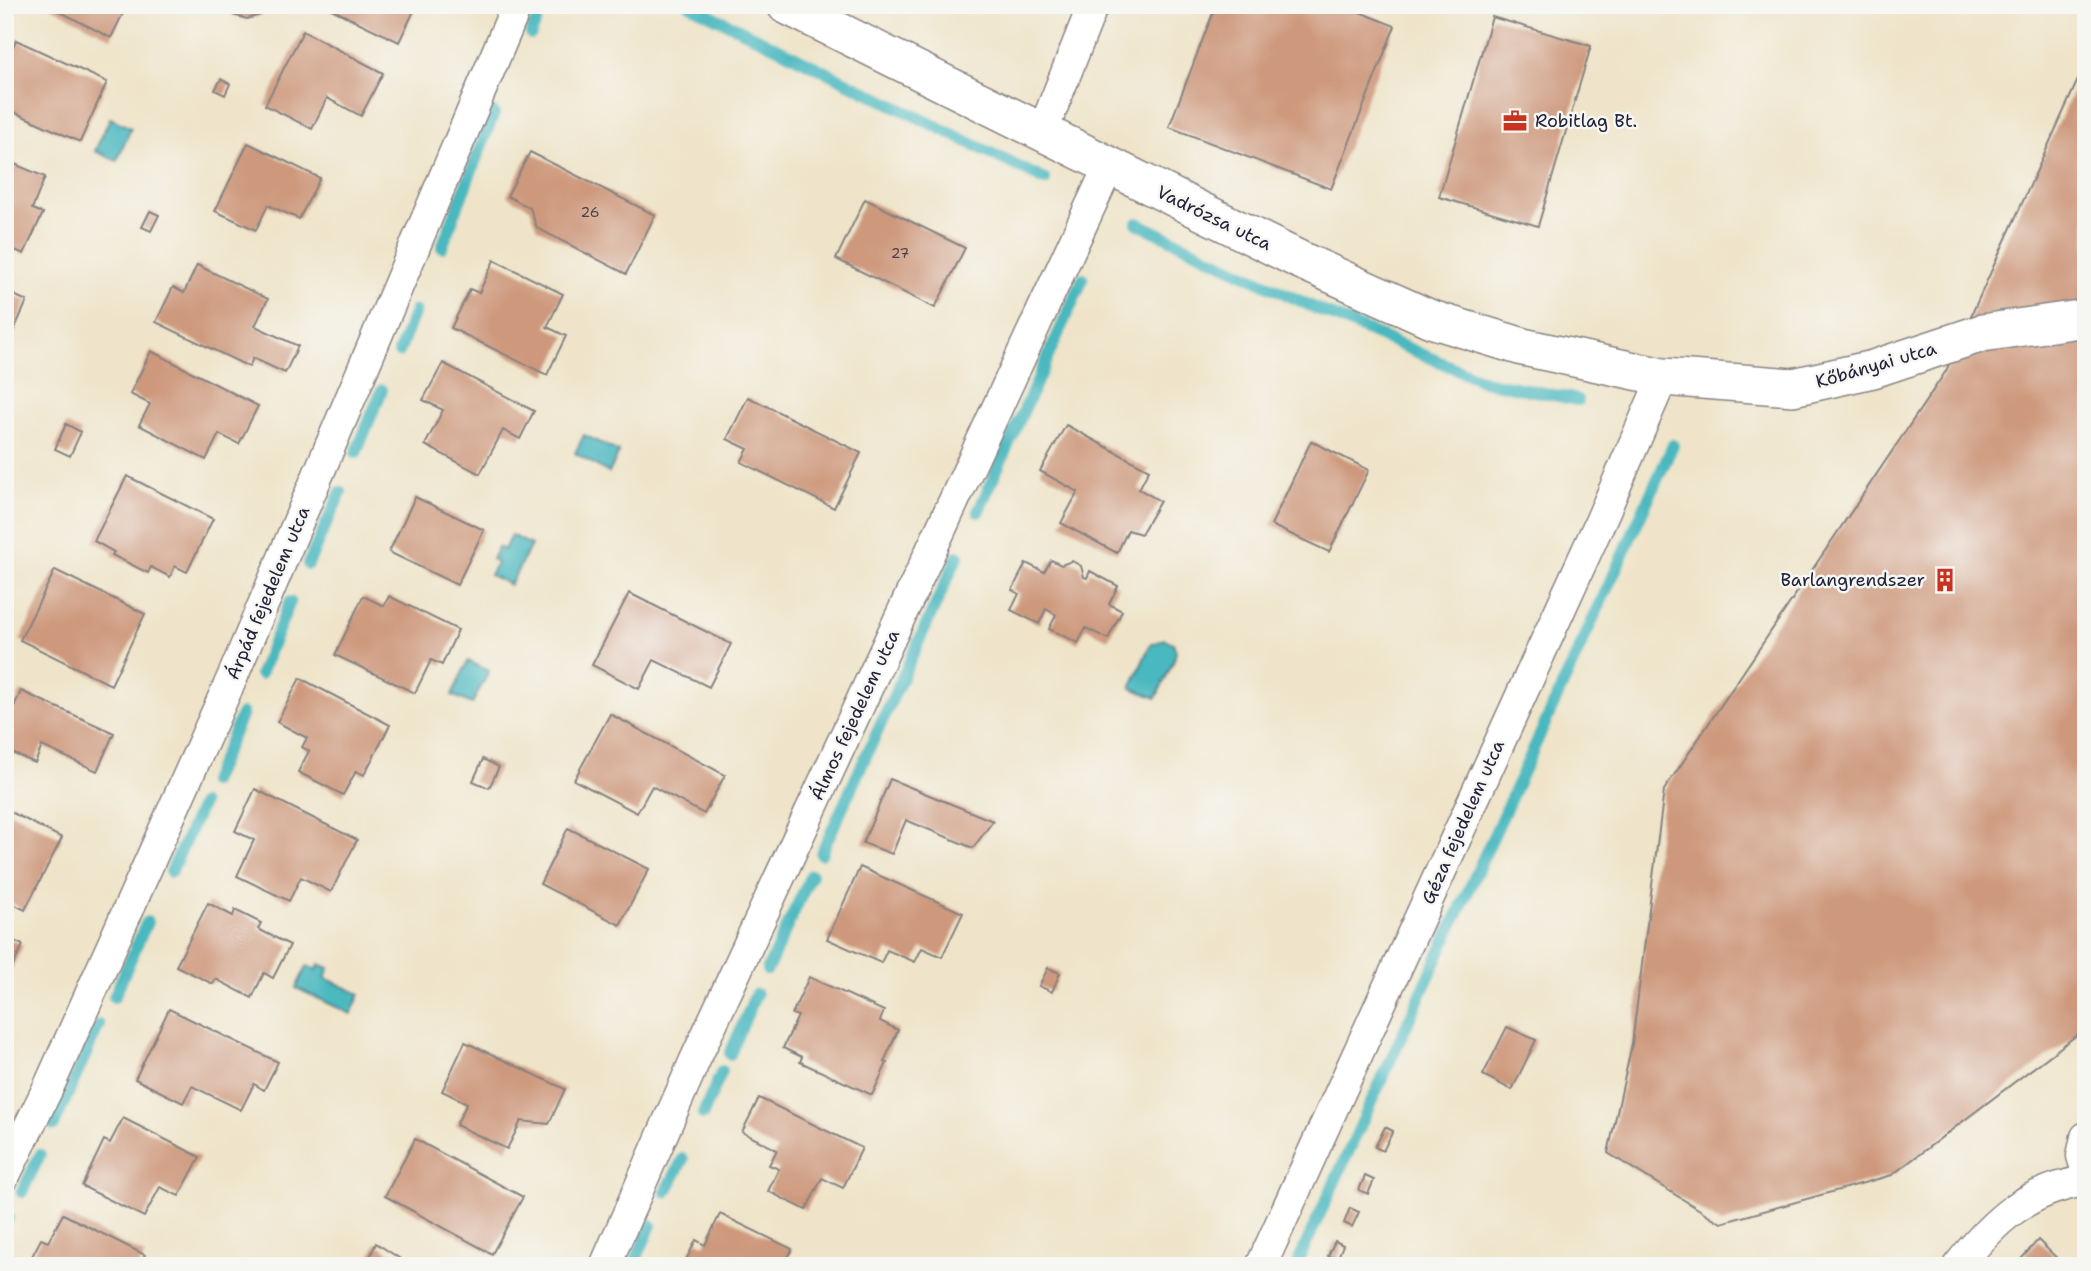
<svg xmlns="http://www.w3.org/2000/svg" width="2091" height="1271" viewBox="0 0 2091 1271" font-family="'Shantell Sans',sans-serif">
	<style>
		.water { fill: #49b8bf; stroke: #366d7d; stroke-width: 2 }
		.lines { fill: none; stroke-linecap: round; stroke-linejoin: round }
		.stream { stroke: #49b8bf; stroke-width: 12 }
		.building { fill: #cd987c }
		.minor-casing { stroke: #888382; stroke-width: 33 }
		.tertiary-casing { stroke: #888382; stroke-width: 40 }
		.minor { stroke: #fff; stroke-width: 30 }
		.tertiary { stroke: #fff; stroke-width: 37 }
		.labels { text-anchor: middle; dominant-baseline: central; stroke-width: 5; stroke-linejoin: round; paint-order: stroke }
		.number-label { font-size: 14px; fill: #4d404b }
		.poi-label { font-size: 18px; fill: #22223b; stroke: #f6f6f2; text-anchor: start }
		.street-label { font-size: 18px; fill: #22223b; stroke: #f6f6f2 }
	</style>
	<rect width="100%" height="100%" fill="#f6f6f2"/>
	<filter id="ink" filterUnits="userSpaceOnUse"><feTurbulence type="fractalNoise" baseFrequency=".0143" numOctaves="2"/><feDisplacementMap in="SourceGraphic" scale="14" xChannelSelector="R" yChannelSelector="G"/><feConvolveMatrix kernelMatrix="1 2 1 2 8 2 1 2 1" color-interpolation-filters="sRGB"/></filter>
	<filter id="wash" filterUnits="userSpaceOnUse"><feTurbulence type="fractalNoise" baseFrequency=".00686" numOctaves="4" result="noise"/><feDisplacementMap in="SourceGraphic" scale="28" xChannelSelector="R" yChannelSelector="G"/><feGaussianBlur stdDeviation="1.57" result="paint"/><feColorMatrix in="noise" values="0 0 0 0 0 0 0 0 0 0 0 0 0 0 0 0 0 1.4 0 .05"/><feComposite in="paint" operator="in"/></filter>
	<g filter="url(#wash)">
		<rect width="100%" height="100%" fill="#efe4c9"/>
		<!-- water -->
		<g class="water">
			<polygon points="110,118 131,128 117,161 95,151"/>
			<polygon points="584,435 619,452 609,473 575,453"/>
			<polygon points="511,535 531,545 510,585 490,575 497,562 492,559 498,547 504,550"/>
			<polygon points="1164,639 1173,643 1176,651 1174,660 1156,698 1131,688 1150,645"/>
			<polygon points="468,661 489,671 472,704 452,695"/>
			<polygon points="319,964 329,968 325,978 360,994 351,1014 296,988 307,966 317,970"/>
		</g>
		<g class="lines">
			<!-- stream -->
			<g class="stream">
				<polyline points="690,5 1045,180"/>
				<polyline points="531,34 542,6"/>
				<polyline points="1137,223 1317,309 1484,381 1578,400"/>
				<polyline points="442,247 494,113"/>
				<polyline points="399,352 415,311"/>
				<polyline points="356,453 382,390"/>
				<polyline points="978,512 1083,279"/>
				<polyline points="308,564 341,492"/>
				<polyline points="260,674 290,602"/>
				<polyline points="212,782 242,714"/>
				<polyline points="821,854 958,556"/>
				<polyline points="171,872 202,804"/>
				<polyline points="767,970 811,875"/>
				<polyline points="114,997 147,922"/>
				<polyline points="730,1054 756,994"/>
				<polyline points="703,1114 722,1071"/>
				<polyline points="54,1125 99,1025"/>
				<polyline points="22,1192 40,1155"/>
				<polyline points="666,1192 683,1159"/>
				<polyline points="5,1223 8,1218"/>
				<polyline points="634,1264 651,1225"/>
				<polyline points="1296,1266 1673,445"/>
			</g>
		</g>
		<g id="blocks">
			<!-- building -->
			<g class="building">
				<polygon points="47,5 127,5 111,38"/>
				<polygon points="236,5 266,5 261,15 247,19 233,15"/>
				<polygon points="323,5 406,5 415,9 399,42"/>
				<polygon points="1216,5 1342,5 1395,26 1331,189 1169,127"/>
				<polygon points="1492,17 1591,46 1538,226 1439,197"/>
				<polygon points="303,31 383,73 361,116 327,98 312,129 265,105"/>
				<polygon points="16,40 107,82 80,142 5,108 5,63"/>
				<polygon points="2086,62 2086,1028 1892,1175 1721,1223 1608,1153 1632,1044 1664,790 1946,371"/>
				<polygon points="221,79 230,84 225,95 215,90"/>
				<polygon points="248,143 320,178 299,219 268,205 256,230 215,211"/>
				<polygon points="530,152 655,215 626,274 537,228 530,208 507,196"/>
				<polygon points="5,160 45,177 32,209 43,213 24,254 8,247 5,251"/>
				<polygon points="865,199 965,248 935,308 836,259"/>
				<polygon points="150,211 159,215 151,231 142,227"/>
				<polygon points="494,260 563,294 547,327 566,336 547,375 451,328 470,289 479,293"/>
				<polygon points="197,265 268,299 255,326 298,346 285,373 253,358 249,367 156,322 173,287 184,293"/>
				<polygon points="5,291 27,301 5,350"/>
				<polygon points="151,351 258,406 239,444 219,434 206,460 139,425 150,404 130,394"/>
				<polygon points="443,363 534,411 520,439 503,430 480,474 425,445 443,410 423,400"/>
				<polygon points="748,397 861,453 834,508 741,462 748,449 727,439"/>
				<polygon points="66,424 81,432 70,456 55,449"/>
				<polygon points="1066,425 1149,470 1139,489 1160,501 1141,534 1128,530 1117,553 1061,523 1078,492 1040,471"/>
				<polygon points="1311,441 1369,470 1329,552 1271,525"/>
				<polygon points="127,476 213,519 187,572 175,566 170,577 151,567 148,573 112,555 114,552 94,541"/>
				<polygon points="415,497 484,530 457,585 389,552"/>
				<polygon points="1051,560 1061,565 1072,561 1081,566 1084,577 1087,578 1090,571 1118,586 1109,604 1122,611 1108,639 1086,628 1078,643 1049,629 1056,615 1046,609 1039,624 1011,610 1019,594 1012,590 1026,563 1044,572"/>
				<polygon points="55,570 145,614 111,685 20,640"/>
				<polygon points="629,593 731,644 709,687 654,660 639,689 592,665"/>
				<polygon points="363,596 384,606 389,596 458,630 442,665 431,660 415,693 335,655"/>
				<polygon points="300,678 390,725 364,775 356,771 343,795 298,772 309,751 302,747 307,738 277,722"/>
				<polygon points="21,691 114,733 97,771 42,746 35,763 5,750 5,726"/>
				<polygon points="610,714 725,775 704,814 652,786 637,813 574,780"/>
				<polygon points="483,759 499,767 489,788 473,781"/>
				<polygon points="890,779 993,821 973,848 906,820 892,854 863,843"/>
				<polygon points="255,789 357,840 331,892 301,877 289,901 237,876 254,840 235,831"/>
				<polygon points="5,809 62,838 25,910 5,900"/>
				<polygon points="568,828 649,869 620,925 540,884"/>
				<polygon points="860,867 963,913 942,957 922,948 915,962 887,950 881,963 827,939"/>
				<polygon points="208,903 233,916 235,910 261,923 258,929 290,945 273,978 264,973 252,998 216,979 213,984 176,966"/>
				<polygon points="5,937 23,945 5,982"/>
				<polygon points="1048,968 1060,973 1052,992 1039,986"/>
				<polygon points="809,977 884,1011 880,1021 898,1030 884,1062 887,1063 872,1095 800,1062 802,1057 783,1048 798,1016 792,1014"/>
				<polygon points="169,1009 278,1062 264,1090 254,1084 241,1110 192,1086 183,1103 135,1079"/>
				<polygon points="1507,1027 1536,1040 1512,1090 1483,1075"/>
				<polygon points="465,1042 565,1089 549,1124 521,1121 507,1149 456,1125 467,1103 442,1091"/>
				<polygon points="759,1098 862,1148 843,1188 822,1178 806,1210 768,1191 779,1169 769,1165 777,1150 742,1132"/>
				<polygon points="123,1118 200,1157 179,1196 160,1187 144,1217 82,1186 104,1140 110,1143"/>
				<polygon points="1385,1127 1393,1131 1383,1151 1375,1147"/>
				<polygon points="415,1139 523,1197 492,1254 385,1196"/>
				<polygon points="1365,1176 1374,1180 1368,1194 1359,1190"/>
				<polygon points="1350,1208 1359,1212 1352,1227 1344,1223"/>
				<polygon points="63,1214 145,1255 139,1266 27,1266 41,1239 48,1242"/>
				<polygon points="720,1214 792,1249 784,1266 683,1266 696,1240 705,1245"/>
				<polygon points="2038,1240 2065,1266 2015,1266"/>
				<polygon points="1335,1241 1343,1245 1337,1260 1328,1256"/>
				<polygon points="376,1243 411,1266 366,1266"/>
			</g>
		</g>
	</g>
	<g filter="url(#ink)">
		<use href="#blocks" fill-opacity="0" stroke="#888382" stroke-width="2"/>
		<g class="lines">
			<!-- minor casing -->
			<g class="minor-casing">
				<g id="minor">
					<polyline points="1043,131 1093,5"/>
					<polyline points="2086,1137 2082,1156 2086,1169"/>
					<polyline points="5,1175 49,1086 232,678 517,5"/>
					<polyline points="605,1266 695,1060 1109,166"/>
					<polyline points="1261,1266 1600,522 1663,377"/>
					<path d="M1958 1266C1994 1221 2026 1190 2086 1181"/>
				</g>
			</g>
			<!-- tertiary casing -->
			<g class="tertiary-casing">
				<polyline id="tertiary" points="786,5 1300,260 1431,319 1523,347 1663,377 1793,387 1873,369 1982,333 2086,318"/>
			</g>
			<!-- minor -->
			<use href="#minor" class="minor"/>
			<!-- tertiary -->
			<use href="#tertiary" class="tertiary"/>
		</g>
	</g>
	<!-- icons -->
	<defs>
		<g id="office-bare" transform="scale(1.89)"><path d="M-6-3h4V-5.5h4V-3h4V5H-6ZM-1-4.5V-3h2v-1.5ZM-6 0V1H6V0Z" fill="#c8321e" stroke="#f6f6f2" stroke-width="2.5" paint-order="stroke"/></g>
		<g id="building-bare" transform="scale(1.89)"><path d="M-4-6H4V6H1V3H-1V6H-4ZM-2.5-4.3h1.7v1.8h-1.7ZM.8-4.3h1.7v1.8H.8ZM-2.5-1h1.7V.8h-1.7ZM.8-1h1.7V.8H.8Z" fill="#c8321e" stroke="#f6f6f2" stroke-width="2.5" paint-order="stroke"/></g>
	</defs>
	<g fill-rule="evenodd">
		<use href="#office-bare" x="1515" y="121"/>
		<use href="#building-bare" x="1945" y="580"/>
	</g>
	<g class="labels">
		<!-- number labels -->
		<g class="number-label">
			<text x="590" y="212">26</text>
			<text x="900" y="253">27</text>
		</g>
		<!-- poi labels -->
		<g class="poi-label">
			<text x="1535" y="121">Robitlag Bt.</text>
			<text x="1925" y="580" text-anchor="end">Barlangrendszer</text>
		</g>
		<!-- street labels -->
		<g class="street-label">
			<text transform="translate(1214 218) rotate(26)">Vadrózsa utca</text>
			<text transform="translate(1876 365) rotate(-16)">Kőbányai utca</text>
			<text transform="translate(268 593) rotate(-67)">Árpád fejedelem utca</text>
			<text transform="translate(855 715) rotate(-65)">Álmos fejedelem utca</text>
			<text transform="translate(1463 822) rotate(-66)">Géza fejedelem utca</text>
		</g>
	</g>
	<!-- margin -->
	<rect width="2091" height="1271" fill="none" stroke="#f6f6f2" stroke-width="28"/>
</svg>
